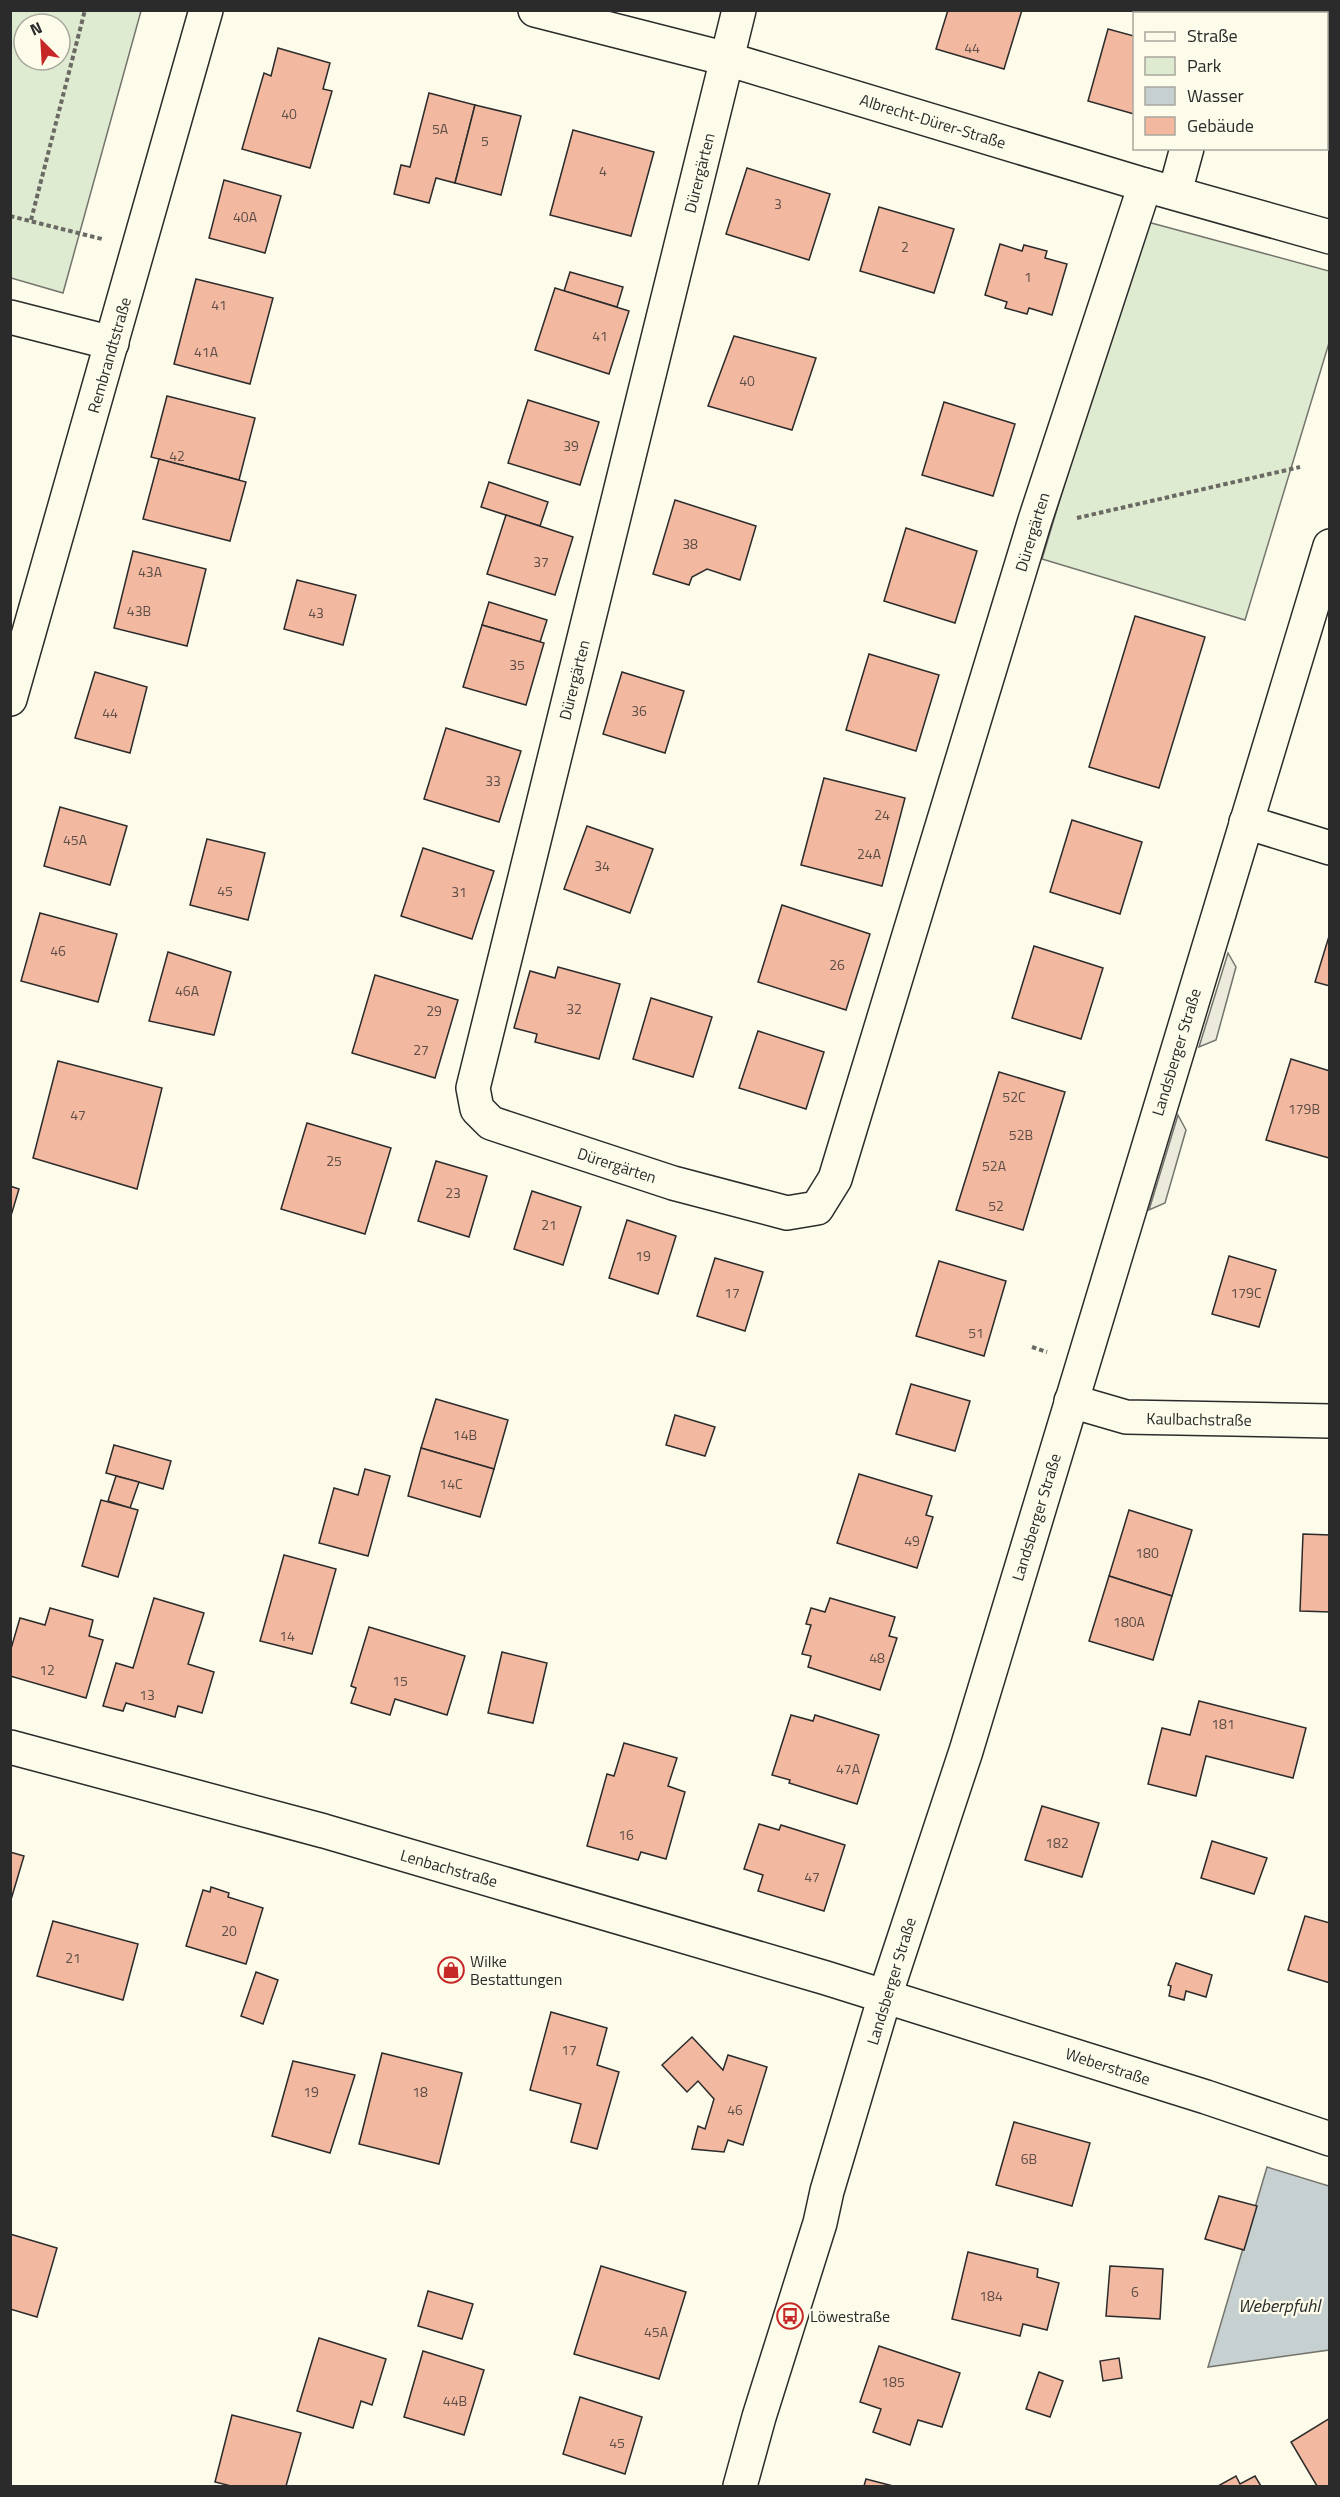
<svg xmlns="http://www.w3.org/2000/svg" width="1340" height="2497" viewBox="0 0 1340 2497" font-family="'Titillium Web',sans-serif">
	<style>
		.green { fill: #deebd1; stroke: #74746e; stroke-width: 1.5; fill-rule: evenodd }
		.parking { fill: #eceadb; stroke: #74746e; stroke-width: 1.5 }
		.water { fill: #c7d0d0; stroke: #74746e; stroke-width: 1.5 }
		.building { fill: #f2b8a0; stroke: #2b2b2b; stroke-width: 1.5 }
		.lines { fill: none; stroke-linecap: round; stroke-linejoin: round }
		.minor-casing { stroke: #2b2b2b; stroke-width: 36 }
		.path { stroke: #6a6964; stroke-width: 4; stroke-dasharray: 4.5 3; stroke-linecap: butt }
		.minor { stroke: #fdfbea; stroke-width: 33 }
		.labels { text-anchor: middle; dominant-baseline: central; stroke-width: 4.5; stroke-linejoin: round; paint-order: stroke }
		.number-label { font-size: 14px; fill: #5d4e48 }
		.street-label { font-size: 16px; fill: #2b2b2b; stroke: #fdfbea }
		.poi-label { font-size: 16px; fill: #2b2b2b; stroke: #fdfbea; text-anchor: start }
		.water-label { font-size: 18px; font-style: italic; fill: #2b2b2b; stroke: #fdfbea }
	</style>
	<rect width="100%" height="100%" fill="#fdfbea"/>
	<!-- green -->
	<g class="green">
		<path d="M10 11H141L63 293 11 278ZM24 24H60V60H24Z"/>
		<polygon points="1144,221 1329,271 1329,343 1245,620 1042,559"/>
	</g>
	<!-- parking -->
	<g class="parking">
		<polygon points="1228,953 1236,967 1216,1040 1199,1047"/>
		<polygon points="1178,1115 1186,1130 1165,1203 1149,1210"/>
	</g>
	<!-- water -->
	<polygon class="water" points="1267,2167 1329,2186 1329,2350 1208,2367"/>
	<!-- building -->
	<g class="building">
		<polygon points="948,10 1022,10 1004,69 936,49"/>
		<polygon points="1108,29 1134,36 1134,114 1088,101"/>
		<polygon points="278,48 330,63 323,89 332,91 310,168 242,149 264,73 271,76"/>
		<polygon points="1326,69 1330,70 1330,149 1326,148"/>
		<polygon points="429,93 475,105 455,183 436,178 429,203 394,194 401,165 410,167"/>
		<polygon points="475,105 521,116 501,195 455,183"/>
		<polygon points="573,130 654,152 631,236 550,215"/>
		<polygon points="747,168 830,194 809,260 726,234"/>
		<polygon points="224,180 281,196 265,253 209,238"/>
		<polygon points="879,207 954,229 934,293 860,271"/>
		<polygon points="1000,244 1022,251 1024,245 1047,251 1045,258 1067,264 1052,315 1029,308 1027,314 1005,308 1007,302 985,295"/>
		<polygon points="570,272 623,287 617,307 564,291"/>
		<polygon points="196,279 273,298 250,384 174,364"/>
		<polygon points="555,288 629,311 609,374 535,350"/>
		<polygon points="734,336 816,358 792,430 708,406"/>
		<polygon points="167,396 255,418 239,480 151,457"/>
		<polygon points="528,400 599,422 580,485 508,463"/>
		<polygon points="944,402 1015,424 993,496 922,475"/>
		<polygon points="159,459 246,482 230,541 143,519"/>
		<polygon points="489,482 548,502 540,526 481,507"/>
		<polygon points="675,500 756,526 740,580 707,569 692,577 689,585 653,574"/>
		<polygon points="506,515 573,537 555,595 487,574"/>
		<polygon points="906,528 977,551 955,623 884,601"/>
		<polygon points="133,551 206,569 187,646 114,628"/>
		<polygon points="297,580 356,595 343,645 284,629"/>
		<polygon points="489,602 547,620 540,642 482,625"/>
		<polygon points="1135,616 1205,637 1159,788 1089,767"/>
		<polygon points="482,625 544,643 526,705 463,687"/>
		<polygon points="869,654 939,675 916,751 846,730"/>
		<polygon points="95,672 147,687 130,753 75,738"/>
		<polygon points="622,672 684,691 665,753 603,734"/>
		<polygon points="446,728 521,751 499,822 424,799"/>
		<polygon points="824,778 905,798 882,886 801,865"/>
		<polygon points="60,807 127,826 110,885 44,866"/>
		<polygon points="1072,820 1142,842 1120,914 1050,892"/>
		<polygon points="587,826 653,849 630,913 564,889"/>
		<polygon points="207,839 265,853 248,920 190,905"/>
		<polygon points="423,848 494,871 472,939 401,916"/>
		<polygon points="782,905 870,934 846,1010 758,982"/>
		<polygon points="40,913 117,934 98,1002 21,981"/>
		<polygon points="1330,933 1330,986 1315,982"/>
		<polygon points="1034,946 1103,968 1081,1039 1012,1018"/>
		<polygon points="168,952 231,972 214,1035 149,1021"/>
		<polygon points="558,967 620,984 599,1059 535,1042 537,1034 514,1028 530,971 555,978"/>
		<polygon points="375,975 458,1000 435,1078 352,1053"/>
		<polygon points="651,998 712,1017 693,1077 633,1059"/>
		<polygon points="758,1031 824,1052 806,1109 739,1088"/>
		<polygon points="1291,1059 1330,1071 1329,1158 1266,1140"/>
		<polygon points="58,1061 162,1088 137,1189 33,1158"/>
		<polygon points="999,1072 1065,1092 1023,1230 956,1210"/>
		<polygon points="307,1123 391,1148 365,1234 281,1209"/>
		<polygon points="436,1161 487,1176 469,1237 418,1221"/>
		<polygon points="10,1186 19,1189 10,1219"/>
		<polygon points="532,1191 581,1207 563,1265 514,1249"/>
		<polygon points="627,1220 676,1236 658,1294 609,1278"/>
		<polygon points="1229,1256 1276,1270 1259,1327 1212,1314"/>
		<polygon points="715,1258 763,1272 745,1331 697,1316"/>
		<polygon points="939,1261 1006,1281 984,1356 916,1336"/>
		<polygon points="911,1384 970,1401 955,1451 896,1434"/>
		<polygon points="436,1399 508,1420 494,1469 421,1448"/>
		<polygon points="675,1415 715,1427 705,1456 666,1445"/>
		<polygon points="114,1445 171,1461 163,1489 106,1473"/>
		<polygon points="421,1448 494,1469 480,1517 408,1496"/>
		<polygon points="365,1469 390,1476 368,1556 319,1543 334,1488 358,1495"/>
		<polygon points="859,1474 932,1496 926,1515 933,1517 917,1568 837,1543"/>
		<polygon points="116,1476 139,1482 130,1508 108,1501"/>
		<polygon points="101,1500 138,1510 118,1577 82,1566"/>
		<polygon points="1129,1510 1192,1530 1172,1596 1109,1576"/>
		<polygon points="1303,1534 1330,1535 1330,1612 1300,1611"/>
		<polygon points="284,1555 336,1569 312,1654 260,1641"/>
		<polygon points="1109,1576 1172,1596 1153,1660 1089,1641"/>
		<polygon points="154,1598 204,1613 188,1664 214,1672 202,1713 178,1706 175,1717 126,1703 123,1711 103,1706 116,1663 133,1668"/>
		<polygon points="830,1598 895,1617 889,1636 897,1638 880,1690 808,1667 811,1656 802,1654 811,1625 806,1624 811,1608 825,1612"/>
		<polygon points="50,1608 93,1620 89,1636 103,1640 86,1698 10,1676 10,1652 20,1618 45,1625"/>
		<polygon points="369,1627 465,1656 447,1715 395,1699 390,1715 351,1703 356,1688 351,1686"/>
		<polygon points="502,1652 547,1663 533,1723 488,1713"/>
		<polygon points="1199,1701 1306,1728 1293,1778 1206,1756 1196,1796 1148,1784 1162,1728 1190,1735"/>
		<polygon points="791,1715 813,1721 815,1715 879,1735 857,1804 789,1783 790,1780 772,1775"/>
		<polygon points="624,1743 677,1758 668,1786 685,1792 666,1859 641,1852 638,1860 587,1846 607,1774 614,1776"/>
		<polygon points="1042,1806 1099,1823 1082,1877 1025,1860"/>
		<polygon points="759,1824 779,1830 781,1825 845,1845 824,1911 758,1891 763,1875 744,1869"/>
		<polygon points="1212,1841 1267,1858 1254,1894 1201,1878"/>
		<polygon points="10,1852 24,1856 10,1903"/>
		<polygon points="211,1887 229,1893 228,1897 263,1908 246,1964 186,1946 203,1890 210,1892"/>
		<polygon points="1305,1916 1330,1923 1330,1983 1288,1970"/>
		<polygon points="53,1921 138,1944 123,2000 37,1976"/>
		<polygon points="1176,1963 1212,1975 1206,1997 1186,1991 1184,2000 1169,1996 1171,1986 1168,1985"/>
		<polygon points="256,1972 278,1980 263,2024 241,2016"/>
		<polygon points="551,2012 607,2028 597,2065 619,2072 597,2149 571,2142 581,2104 530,2090"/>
		<polygon points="692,2037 723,2070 728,2055 767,2067 743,2145 728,2140 724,2152 692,2149 698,2126 705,2129 714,2099 698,2081 687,2092 662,2065"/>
		<polygon points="382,2053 462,2073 439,2164 359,2144"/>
		<polygon points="293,2061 355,2075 330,2153 272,2136"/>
		<polygon points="1014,2122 1090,2143 1072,2206 996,2185"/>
		<polygon points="1219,2196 1257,2206 1244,2250 1205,2239"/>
		<polygon points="10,2234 57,2248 37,2317 10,2309"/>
		<polygon points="968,2252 1038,2269 1037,2277 1059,2283 1047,2330 1023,2324 1020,2336 952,2319"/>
		<polygon points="601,2266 686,2292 659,2379 574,2354"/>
		<polygon points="1110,2266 1163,2269 1160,2319 1106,2316"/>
		<polygon points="428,2291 473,2304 462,2339 418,2326"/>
		<polygon points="319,2338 386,2359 372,2405 361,2401 353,2428 297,2411"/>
		<polygon points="879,2346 960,2373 942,2427 918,2420 910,2445 873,2432 881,2409 860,2402"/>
		<polygon points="423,2351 484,2370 464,2435 404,2417"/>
		<polygon points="1119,2358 1122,2378 1103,2381 1100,2361"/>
		<polygon points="1039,2372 1063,2381 1050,2417 1026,2409"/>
		<polygon points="580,2397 642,2417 625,2474 563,2454"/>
		<polygon points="232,2415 301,2433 286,2486 231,2486 215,2482"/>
		<polygon points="1330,2418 1330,2486 1317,2486 1291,2442"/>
		<polygon points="1236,2476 1240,2484 1255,2476 1261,2486 1218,2486"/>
		<polygon points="866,2479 893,2486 864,2486"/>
	</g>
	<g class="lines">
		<!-- minor casing -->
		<g class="minor-casing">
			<g id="minor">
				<polyline points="535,10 727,59 1145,185 1330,237"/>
				<polyline points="739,10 473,1088 477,1109 491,1123 673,1183 787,1213 817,1208 835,1179 1035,520 1145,185"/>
				<polyline points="1223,14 1224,10"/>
				<polyline points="1175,192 1187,148"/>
				<polyline points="10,317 112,343"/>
				<polyline points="10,699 206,10"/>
				<polyline points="1246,822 1330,848"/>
				<polyline points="1071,1401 1126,1417 1330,1421"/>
				<polyline points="10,1747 324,1831 826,1978 1206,2097 1330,2139"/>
				<polyline points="740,2486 759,2417 820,2223 827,2191 885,1996 966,1751 1330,546"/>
			</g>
		</g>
		<!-- path -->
		<g class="path">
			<polyline points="10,216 102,239"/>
			<polyline points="31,220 85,10"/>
			<polyline points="1077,518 1300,467"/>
			<polyline points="1032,1347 1047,1352"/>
		</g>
		<!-- minor -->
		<use href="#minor" class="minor"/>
	</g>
	<!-- icons -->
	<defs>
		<g id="shop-ring" transform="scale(1.35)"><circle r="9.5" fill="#fdfbea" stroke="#c62828" stroke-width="1.5"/><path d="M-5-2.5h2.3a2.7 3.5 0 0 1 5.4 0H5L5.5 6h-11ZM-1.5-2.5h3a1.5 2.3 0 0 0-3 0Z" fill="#c62828"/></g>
		<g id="bus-ring" transform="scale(1.35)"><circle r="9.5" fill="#fdfbea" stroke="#c62828" stroke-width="1.5"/><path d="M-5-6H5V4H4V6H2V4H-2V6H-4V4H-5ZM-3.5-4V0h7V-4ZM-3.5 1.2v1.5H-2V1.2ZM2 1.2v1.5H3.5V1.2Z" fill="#c62828"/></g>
	</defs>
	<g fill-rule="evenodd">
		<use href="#shop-ring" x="451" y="1970"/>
		<use href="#bus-ring" x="790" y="2316"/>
	</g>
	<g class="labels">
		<!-- number labels -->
		<g class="number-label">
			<text x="972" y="47">44</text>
			<text x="289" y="113">40</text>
			<text x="440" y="128">5A</text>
			<text x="485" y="140">5</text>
			<text x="603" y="170">4</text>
			<text x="778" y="203">3</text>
			<text x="245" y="216">40A</text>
			<text x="905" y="246">2</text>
			<text x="1028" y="276">1</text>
			<text x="219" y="304">41</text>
			<text x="600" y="335">41</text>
			<text x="206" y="351">41A</text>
			<text x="747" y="380">40</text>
			<text x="571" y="445">39</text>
			<text x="177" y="455">42</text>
			<text x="690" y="543">38</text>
			<text x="541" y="561">37</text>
			<text x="150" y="571">43A</text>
			<text x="139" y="610">43B</text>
			<text x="316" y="612">43</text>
			<text x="517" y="664">35</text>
			<text x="639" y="710">36</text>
			<text x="110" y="712">44</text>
			<text x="493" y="780">33</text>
			<text x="882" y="814">24</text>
			<text x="75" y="839">45A</text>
			<text x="869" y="853">24A</text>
			<text x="602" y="865">34</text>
			<text x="225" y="890">45</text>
			<text x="459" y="891">31</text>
			<text x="58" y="950">46</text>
			<text x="837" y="964">26</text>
			<text x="187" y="990">46A</text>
			<text x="574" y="1008">32</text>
			<text x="434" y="1010">29</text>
			<text x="421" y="1049">27</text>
			<text x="1014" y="1096">52C</text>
			<text x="1304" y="1108">179B</text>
			<text x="78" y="1114">47</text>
			<text x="1021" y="1134">52B</text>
			<text x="334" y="1160">25</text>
			<text x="994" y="1165">52A</text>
			<text x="453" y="1192">23</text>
			<text x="996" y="1205">52</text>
			<text x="549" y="1224">21</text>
			<text x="643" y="1255">19</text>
			<text x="732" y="1292">17</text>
			<text x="1246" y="1292">179C</text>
			<text x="976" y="1332">51</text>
			<text x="465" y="1434">14B</text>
			<text x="451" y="1483">14C</text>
			<text x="912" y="1540">49</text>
			<text x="1147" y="1552">180</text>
			<text x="1129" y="1621">180A</text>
			<text x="287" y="1635">14</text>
			<text x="877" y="1657">48</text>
			<text x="47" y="1669">12</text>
			<text x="400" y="1680">15</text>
			<text x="147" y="1694">13</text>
			<text x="1223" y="1723">181</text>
			<text x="848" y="1768">47A</text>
			<text x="626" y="1834">16</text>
			<text x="1057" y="1842">182</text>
			<text x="812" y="1876">47</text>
			<text x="229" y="1930">20</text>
			<text x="73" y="1957">21</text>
			<text x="569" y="2049">17</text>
			<text x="311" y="2091">19</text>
			<text x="420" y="2091">18</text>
			<text x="735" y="2109">46</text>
			<text x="1029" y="2158">6B</text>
			<text x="1135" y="2291">6</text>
			<text x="991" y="2295">184</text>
			<text x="656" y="2331">45A</text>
			<text x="893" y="2381">185</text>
			<text x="455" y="2400">44B</text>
			<text x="617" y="2442">45</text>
		</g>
		<!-- street labels -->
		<g class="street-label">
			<text transform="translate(933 121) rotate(17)">Albrecht-Dürer-Straße</text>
			<text transform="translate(699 173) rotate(-76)">Dürergärten</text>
			<text transform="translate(109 355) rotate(-74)">Rembrandtstraße</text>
			<text transform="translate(1032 532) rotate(-73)">Dürergärten</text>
			<text transform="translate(574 680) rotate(-76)">Dürergärten</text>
			<text transform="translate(1176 1052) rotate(-73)">Landsberger Straße</text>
			<text transform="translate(617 1165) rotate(18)">Dürergärten</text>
			<text transform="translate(1199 1419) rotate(1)">Kaulbachstraße</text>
			<text transform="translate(1036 1517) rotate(-73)">Landsberger Straße</text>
			<text transform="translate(449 1868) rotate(16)">Lenbachstraße</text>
			<text transform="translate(891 1981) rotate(-73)">Landsberger Straße</text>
			<text transform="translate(1108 2066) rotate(18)">Weberstraße</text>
		</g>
		<!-- poi labels -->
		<g class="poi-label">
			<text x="470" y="1961">Wilke<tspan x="470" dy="18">Bestattungen</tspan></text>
			<text x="810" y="2316">Löwestraße</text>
		</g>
		<!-- water labels -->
		<g class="water-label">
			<text x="1279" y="2305">Weberpfuhl</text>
		</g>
	</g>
	<!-- border -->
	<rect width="1340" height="2497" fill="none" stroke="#2b2b2b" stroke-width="24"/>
	<!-- legend -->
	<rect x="1133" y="12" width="195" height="138" fill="#fdfbea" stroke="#a9a89e" stroke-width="1.5"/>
	<rect x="1145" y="32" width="30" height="9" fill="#fdfbea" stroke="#a9a89e" stroke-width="1.5"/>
	<text x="1187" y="42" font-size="18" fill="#2b2b2b">Straße</text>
	<rect x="1145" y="57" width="30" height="18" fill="#deebd1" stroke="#a9a89e" stroke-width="1.5"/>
	<text x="1187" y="72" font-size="18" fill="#2b2b2b">Park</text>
	<rect x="1145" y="87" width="30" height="18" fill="#c7d0d0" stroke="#a9a89e" stroke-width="1.5"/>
	<text x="1187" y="102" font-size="18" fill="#2b2b2b">Wasser</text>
	<rect x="1145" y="117" width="30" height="18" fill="#f2b8a0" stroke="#a9a89e" stroke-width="1.5"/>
	<text x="1187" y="132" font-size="18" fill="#2b2b2b">Gebäude</text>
	<!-- north arrow -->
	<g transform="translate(42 42) rotate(336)"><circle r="28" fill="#fdfbea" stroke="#a9a89e" stroke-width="1.5"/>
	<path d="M0-4.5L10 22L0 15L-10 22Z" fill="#c62828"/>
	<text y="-9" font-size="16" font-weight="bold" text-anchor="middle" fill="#2b2b2b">N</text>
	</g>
</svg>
